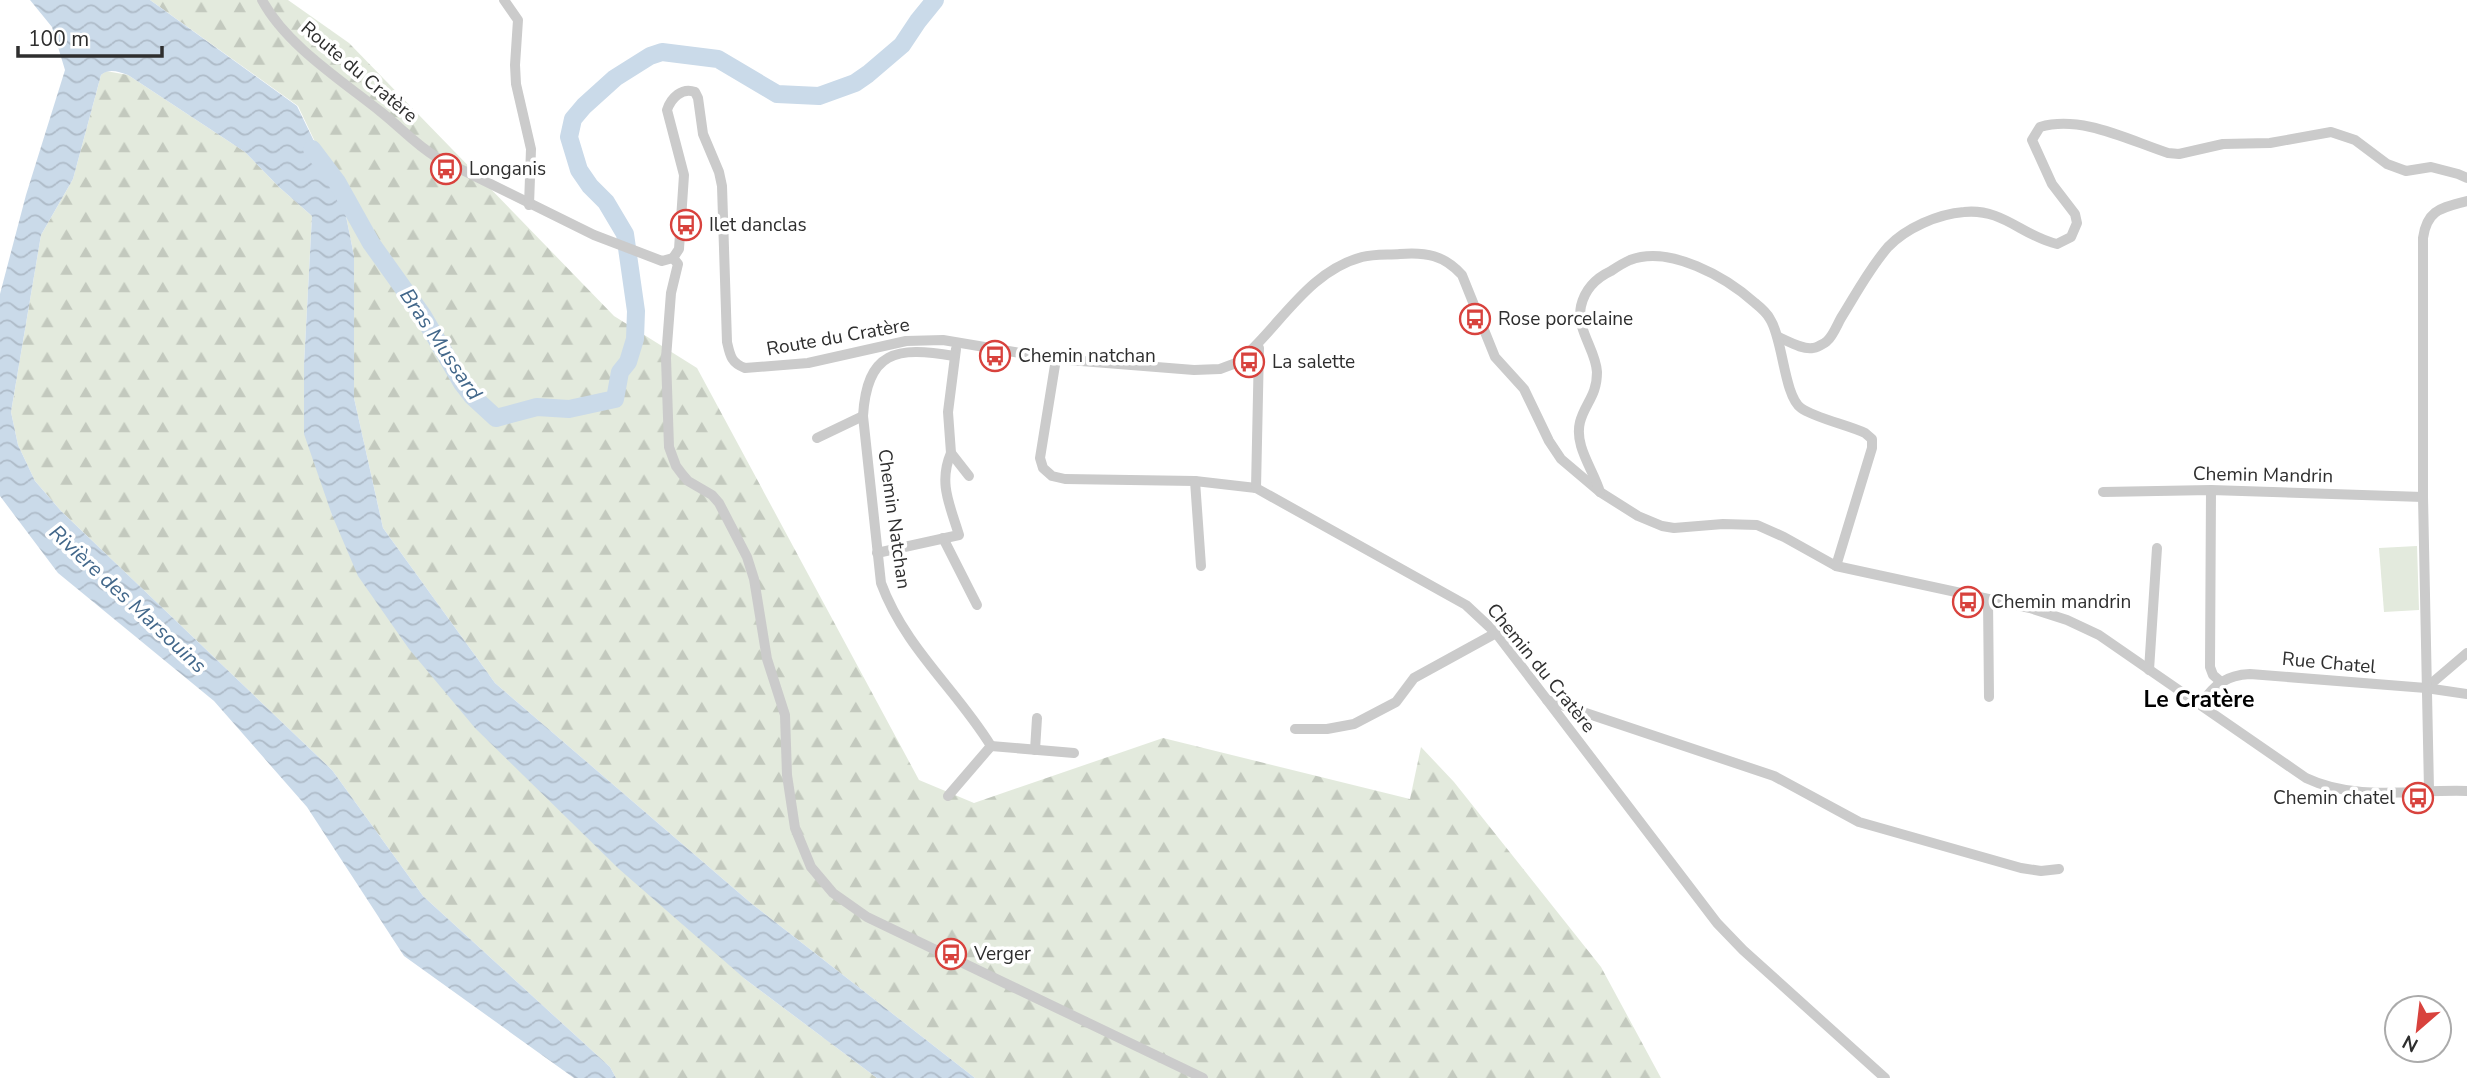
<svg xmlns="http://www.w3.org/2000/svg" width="2467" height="1078" viewBox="0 0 2467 1078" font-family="'Nunito Sans',sans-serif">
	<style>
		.grass { fill: #e3eadd }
		.forest { fill: url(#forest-firs) }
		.water { fill: url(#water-waves) }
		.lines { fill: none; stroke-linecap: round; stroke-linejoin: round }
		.river { stroke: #cadae9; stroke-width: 18 }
		.minor { stroke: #cbcbcb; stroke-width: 10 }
		.labels { text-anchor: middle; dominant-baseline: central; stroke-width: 7; stroke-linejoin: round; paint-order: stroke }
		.street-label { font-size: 19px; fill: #2e2e2e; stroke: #fff }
		.poi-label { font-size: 19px; fill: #2e2e2e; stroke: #fff; text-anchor: start }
		.water-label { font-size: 21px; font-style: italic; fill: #42678a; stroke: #fff }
		.quarter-label { font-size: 23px; font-weight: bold; fill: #000; stroke: #fff }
	</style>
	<defs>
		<pattern id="forest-firs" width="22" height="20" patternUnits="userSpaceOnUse" patternTransform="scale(1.75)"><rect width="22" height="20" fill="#e3eadd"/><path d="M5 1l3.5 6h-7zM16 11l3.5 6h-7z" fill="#c3c9be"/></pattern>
		<pattern id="water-waves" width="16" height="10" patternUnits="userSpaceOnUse" patternTransform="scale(1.75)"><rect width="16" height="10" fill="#cadae9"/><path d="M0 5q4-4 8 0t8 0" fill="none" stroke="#aebbc8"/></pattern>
	</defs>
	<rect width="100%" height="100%" fill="#fff"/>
	<!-- grass -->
	<polygon class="grass" points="2417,546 2419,610 2384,612 2379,548"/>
	<!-- forest -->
	<g class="forest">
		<polygon points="150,0 288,0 349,43 614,316 697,368 919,780 974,803 1163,738 1410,799 1421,747 1454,782 1601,967 1661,1078 975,1078 752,904 495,683 383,528 354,398 354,256 343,201 298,106"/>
		<polygon points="106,71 128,75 245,152 279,187 312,216 304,365 332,515 745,979 877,1078 616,1078 610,1067 423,896 332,770 61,511 35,481 18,445 11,412 41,235 73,179 101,75"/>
	</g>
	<!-- water -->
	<path class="water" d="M30 0H150L297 106 343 201 354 256V398L383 528 495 683 752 904 975 1078H877L745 979 619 869 475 728 409 649 358 576 332 515 304 434V365L312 216 279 187 245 152 128 75C118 72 110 68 101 75L73 179 41 235 11 412 18 445 35 481 61 511 332 770 423 896 610 1067 616 1078H574L404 956 307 807 214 701 58 573 0 496V294L26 195 65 70 52 27Z"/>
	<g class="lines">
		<!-- river -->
		<polyline class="river" points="312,149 337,182 371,243 423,316 462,383 472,396 496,418 537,407 569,409 615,399 620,372 628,362 635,339 636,311 625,234 606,202 590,186 579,170 569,137 573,119 584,106 615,78 650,56 662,52 718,59 777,94 819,96 855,83 868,74 902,45 918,21 935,0"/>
		<!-- minor -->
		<g class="minor">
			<path d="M262 0C286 45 341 80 381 112 400 127 415 144 436 157L594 235 662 261 673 258"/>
			<polyline points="504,0 518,20 515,65 516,84 531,149 529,205"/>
			<path d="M673 258 679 249 684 175 667 110C671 98 682 87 695 92L698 98 703 134 719 172 722 186 727 342C730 355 731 363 745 368L808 363 906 341 943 340 1056 359 1194 370 1220 369 1236 363 1245 356C1283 321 1310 271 1362 257 1374 254 1388 255 1400 254 1426 252 1444 255 1462 275L1495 357 1524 389 1549 441 1561 459 1600 492 1638 516 1662 526 1674 528 1723 524 1757 525 1784 537 1836 566 2030 608 2067 620 2099 635 2306 778C2356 802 2414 789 2467 791"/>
			<polyline points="673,258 678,264 671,293 666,358 669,447 676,466 682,474 688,481 712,495 719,503 747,557 754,579 767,659 785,715 787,775 795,828 811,867 833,893 867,917 1203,1078"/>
			<path d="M1778 337C1788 341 1802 350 1813 348 1816 348 1825 343 1827 341 1833 336 1837 325 1841 318 1856 294 1869 269 1888 247 1906 228 1938 214 1964 212 2003 208 2022 236 2057 244L2071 237 2077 223 2075 214 2052 184 2032 140 2040 127C2082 115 2128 140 2168 153L2179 154 2223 144 2270 143 2331 132 2355 140 2387 164 2406 171 2431 167 2458 174 2467 178"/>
			<polyline points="956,349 948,412 951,453 969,476"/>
			<polyline points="1056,359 1040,458 1043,468 1052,476 1065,479 1195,481 1256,488 1466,605 1496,633 1717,923 1743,950 1885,1078"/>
			<polyline points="817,438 863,416"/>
			<polyline points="1195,481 1201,566"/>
			<polyline points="1256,488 1259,348 1257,345"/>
			<polyline points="2211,490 2210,667 2213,675 2220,681"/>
			<path d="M1600 492C1593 469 1574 446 1580 422 1585 403 1597 396 1597 372 1596 350 1576 330 1581 306 1585 289 1596 278 1611 271 1617 267 1623 263 1630 260 1670 245 1726 277 1755 303 1760 307 1767 313 1770 319 1783 339 1784 396 1801 408 1815 418 1848 425 1865 433L1872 439V448L1836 566"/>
			<polyline points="2103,492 2211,490 2423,497"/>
			<polyline points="943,538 977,605"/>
			<path d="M877 553 959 535C950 505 938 483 951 453"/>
			<polyline points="1988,599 1989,697"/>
			<polyline points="2149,670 2157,548"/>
			<polyline points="2426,688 2467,653"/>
			<polyline points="1547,700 1774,776 1859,822 2021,868 2041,871 2059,869"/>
			<path d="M2201 704C2214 685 2226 675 2250 674L2426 688 2467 694"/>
			<polyline points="1295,729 1327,729 1354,724 1396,702 1414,678 1496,633"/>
			<polyline points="991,746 1074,753"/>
			<polyline points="1035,750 1037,718"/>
			<path d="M2429 790 2423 497V238C2427 209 2442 208 2467 201"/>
			<path d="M948 796 991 746C956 689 905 648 881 583L863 416C867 351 896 346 954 356"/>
		</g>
	</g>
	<!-- icons -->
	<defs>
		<g id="bus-ring" transform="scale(1.575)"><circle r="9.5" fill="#fff" stroke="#d8423d" stroke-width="1.5"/><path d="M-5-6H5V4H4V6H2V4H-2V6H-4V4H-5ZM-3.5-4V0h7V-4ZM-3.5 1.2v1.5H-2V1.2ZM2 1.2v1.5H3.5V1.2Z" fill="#d8423d"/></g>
	</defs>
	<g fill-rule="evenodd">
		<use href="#bus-ring" x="446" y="169"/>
		<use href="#bus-ring" x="686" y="225"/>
		<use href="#bus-ring" x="1475" y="319"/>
		<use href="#bus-ring" x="995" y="356"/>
		<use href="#bus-ring" x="1249" y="362"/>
		<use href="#bus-ring" x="1968" y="602"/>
		<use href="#bus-ring" x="2418" y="798"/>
		<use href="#bus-ring" x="951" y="954"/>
	</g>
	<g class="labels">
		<!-- street labels -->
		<g class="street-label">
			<text transform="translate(359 72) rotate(40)">Route du Cratère</text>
			<text transform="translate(838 337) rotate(-10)">Route du Cratère</text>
			<text transform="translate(2263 475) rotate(1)">Chemin Mandrin</text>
			<text transform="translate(894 519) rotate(82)">Chemin Natchan</text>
			<text transform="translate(2329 663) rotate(5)">Rue Chatel</text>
			<text transform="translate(1541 668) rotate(51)">Chemin du Cratère</text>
		</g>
		<!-- poi labels -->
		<g class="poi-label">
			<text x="469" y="169">Longanis</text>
			<text x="709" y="225">Ilet danclas</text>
			<text x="1498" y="319">Rose porcelaine</text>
			<text x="1018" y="356">Chemin natchan</text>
			<text x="1272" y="362">La salette</text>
			<text x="1991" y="602">Chemin mandrin</text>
			<text x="2395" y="798" text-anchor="end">Chemin chatel</text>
			<text x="974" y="954">Verger</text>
		</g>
		<!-- water labels -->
		<g class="water-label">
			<text transform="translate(441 344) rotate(56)">Bras Mussard</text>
			<text transform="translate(128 599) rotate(43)">Rivière des Marsouins</text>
		</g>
		<!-- quarter labels -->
		<g class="quarter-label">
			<text x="2199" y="699">Le Cratère</text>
		</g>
	</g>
	<!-- north arrow -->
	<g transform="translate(2418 1029) rotate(208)"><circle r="33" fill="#ffffff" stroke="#ababab" stroke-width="2"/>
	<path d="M0-5L12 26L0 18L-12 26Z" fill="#d8423d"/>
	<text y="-10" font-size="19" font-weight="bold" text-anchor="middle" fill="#2e2e2e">N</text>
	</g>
	<!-- scale -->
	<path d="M18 46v10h144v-10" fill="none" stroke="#2e2e2e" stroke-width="3.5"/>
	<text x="28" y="46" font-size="21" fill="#2e2e2e" stroke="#ffffff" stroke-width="5" paint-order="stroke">100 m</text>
</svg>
